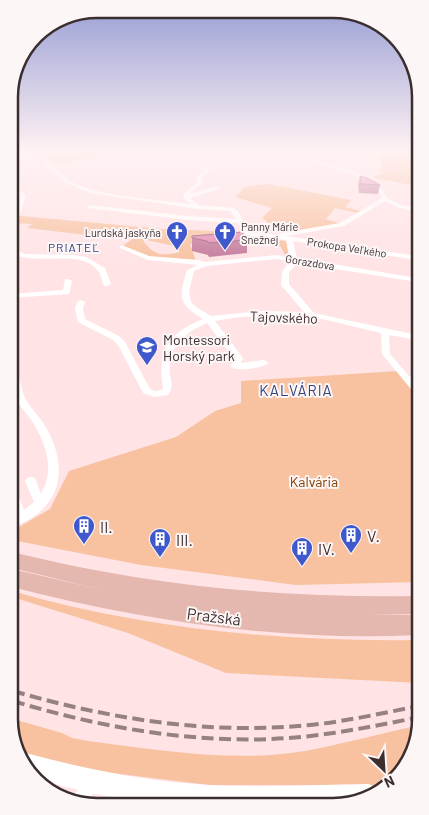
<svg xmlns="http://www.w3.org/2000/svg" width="429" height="815" viewBox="0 0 429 815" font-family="Barlow,sans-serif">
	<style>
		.green { fill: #f8c2a0; fill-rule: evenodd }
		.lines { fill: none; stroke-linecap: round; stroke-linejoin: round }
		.street { fill: #fff; fill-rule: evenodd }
		.secondary { fill: #fff; fill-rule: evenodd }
		.primary { fill: #e5b8af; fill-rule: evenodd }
		.rail { stroke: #958182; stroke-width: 4; stroke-dasharray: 12 5.5; stroke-linecap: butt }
		.wall { fill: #c37a9b }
		.building { fill: #e38eb4; stroke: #9f637e }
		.labels { text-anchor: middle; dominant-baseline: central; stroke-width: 4; stroke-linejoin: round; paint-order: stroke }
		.far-poi-label { font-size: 11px; fill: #3b2e2f; stroke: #fdf6f7; text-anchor: start }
		.far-street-label { font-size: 11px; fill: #3b2e2f; stroke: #fdf6f7 }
		.far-neighbourhood-label { font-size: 12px; letter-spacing: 1px; fill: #32437d; stroke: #fdf6f7 }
		.street-label { font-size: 14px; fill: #3b2e2f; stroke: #fdf6f7 }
		.poi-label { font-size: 14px; fill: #3b2e2f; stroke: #fdf6f7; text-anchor: start }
		.park-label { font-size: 14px; fill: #854000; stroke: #fdf6f7 }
		.neighbourhood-label { font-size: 15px; letter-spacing: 1px; fill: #32437d; stroke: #fdf6f7 }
		.near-poi-label { font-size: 16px; fill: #3b2e2f; stroke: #fdf6f7; text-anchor: start }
		.near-street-label { font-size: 16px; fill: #3b2e2f; stroke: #fdf6f7 }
		.rim { fill: none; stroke: #3b2e2f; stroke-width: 2.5 }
	</style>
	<rect width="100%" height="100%" fill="#ffe3e5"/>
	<!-- green -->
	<g class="green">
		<path d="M26 151H124L59 164C46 157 41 154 26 151Z"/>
		<polygon points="382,151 416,151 416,186 374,178 376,175 380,175"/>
		<polygon points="269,184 351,200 345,207 361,211 358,213 335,208 326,219 342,224 280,233 286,226 269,223 262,218 272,208 235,197 245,187"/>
		<path d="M10 215 162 229 242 232V237L287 241 289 252 285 255 281 247 261 241 211 246 190 244 196 261 156 259 123 246 132 239 104 237 27 228 32 224 10 223ZM146 240 175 246 180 252C162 256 155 256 144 242Z"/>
		<polygon points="398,371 418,392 419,582 296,585 141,565 12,540 12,531 50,509 69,471 176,437 215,411 241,403 241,381"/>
		<path d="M12 591C142 629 284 642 419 640L420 683 226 673 128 633 12 597Z"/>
		<path d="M13 719 62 733 72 738 88 741C158 750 234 763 305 751 343 744 382 733 420 725L402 772 384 785H209L95 771 70 767 16 751 13 747Z"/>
	</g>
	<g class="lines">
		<!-- street -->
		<g class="street">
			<path d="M16 151C48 149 47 164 67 179 90 196 161 200 191 204L184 198 183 194 197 183 196 177 209 166H213V168L201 178 202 184 189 194 217 186 220 188 219 189 190 198 199 205 234 208 238 211 249 232 279 235 282 233 340 223 382 198 379 192 355 175 274 151H281L359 173 383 190 387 198 401 205 417 208V212L397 207 385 201 344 226 287 236 417 256V260L293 241 297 258 417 278V282L298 263 289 272V284L314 313 417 335V340L389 335 390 354 418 386V395L415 394 382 354 381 333C358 328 335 321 312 317 281 313 246 315 215 321L243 358 241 363 264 360 269 363C262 368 238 372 231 367L233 358 207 323C186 332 167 347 170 373 171 383 174 386 168 395L154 397 143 393 118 345 113 340 78 322 75 309 77 302 81 300 85 302 83 309 85 319 119 336 125 342 150 389 155 391 162 390 163 388C157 351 168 333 203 319 177 303 179 297 187 270L198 265 148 260 120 248V246H124L149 256 199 260 204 262 276 255 289 257 286 240 245 235 238 223 187 220 88 208 87 207 90 205 187 216 236 219 230 211 198 209 90 193 64 182 39 157ZM276 259 290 261 282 272 281 285 304 312 262 311 211 316 196 307 191 302 189 291 194 271 207 266Z"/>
			<polygon points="10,155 30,156 33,158 30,160 10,159"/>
			<polygon points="10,181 26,196 20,215 17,217 14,215 20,196 10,186"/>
			<path d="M10 247 25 254 73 255 86 257 105 268 111 284 107 286H104C102 281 101 275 98 271 82 247 33 268 10 252Z"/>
			<polygon points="11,265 14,265 17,271 15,280 11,282"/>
			<polygon points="65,279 68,279 72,281 69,294 11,298 11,294 63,290"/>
			<path d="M11 354 16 357C18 370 20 385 25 398 31 409 41 418 47 429 70 471 60 511 12 527V516L14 515 12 508V488L16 489 24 510 34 502 25 481 27 478 31 477 35 478 41 494C56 468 45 441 30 418 26 412 20 407 16 400 9 386 11 369 11 354Z"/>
			<polygon points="87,773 93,776 96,782 90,805 85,805 74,801 81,776"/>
		</g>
		<!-- secondary -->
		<path class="secondary" d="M26 753C78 767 129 778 183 783 245 789 307 785 369 784L378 789 361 802 157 804 94 794 35 779 20 756Z"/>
		<!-- primary -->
		<path class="primary" d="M12 552C149 586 278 598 419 596V614L369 615H419V635C283 642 144 621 12 587V569L103 590 12 568Z"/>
		<!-- rail -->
		<g class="rail">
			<path d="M13 691C113 720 215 736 319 724 353 720 387 712 420 706"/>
			<path d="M13 701C105 729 204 746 301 737 341 733 380 725 420 717"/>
		</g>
	</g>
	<!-- wall -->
	<g class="wall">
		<polygon points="360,176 380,185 378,194 359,193 358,185"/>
		<polygon points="192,236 247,240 247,253 209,257 208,255 192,251"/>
	</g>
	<!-- building -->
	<g class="building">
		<polygon points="360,176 367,178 380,185 361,184"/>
		<polygon points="242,232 247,240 209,243 207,241 192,238 192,236"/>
	</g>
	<!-- sky -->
	<linearGradient id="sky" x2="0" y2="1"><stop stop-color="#989ed5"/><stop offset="0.57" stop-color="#fff2f3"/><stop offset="1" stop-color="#fff2f3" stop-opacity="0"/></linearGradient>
	<rect width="429" height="265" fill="url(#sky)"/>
	<!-- icons -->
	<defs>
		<g id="church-pin" transform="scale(1.125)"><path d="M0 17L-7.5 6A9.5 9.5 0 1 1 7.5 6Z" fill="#3f58cb" stroke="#fdf6f7"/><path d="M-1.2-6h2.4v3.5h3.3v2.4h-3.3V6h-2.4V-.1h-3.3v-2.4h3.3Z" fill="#fff"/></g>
		<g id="school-pin" transform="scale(1.125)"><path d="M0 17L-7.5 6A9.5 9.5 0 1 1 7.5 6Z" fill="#3f58cb" stroke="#fdf6f7"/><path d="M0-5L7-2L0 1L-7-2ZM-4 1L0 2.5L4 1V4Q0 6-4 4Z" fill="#fff"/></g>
		<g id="building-pin" transform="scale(1.125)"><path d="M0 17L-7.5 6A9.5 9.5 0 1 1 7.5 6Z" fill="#3f58cb" stroke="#fdf6f7"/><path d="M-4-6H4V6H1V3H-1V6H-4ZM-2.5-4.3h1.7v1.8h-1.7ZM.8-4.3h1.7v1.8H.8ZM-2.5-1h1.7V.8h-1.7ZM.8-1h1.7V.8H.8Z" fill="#fff"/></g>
	</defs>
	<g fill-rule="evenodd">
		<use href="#church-pin" x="177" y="232"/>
		<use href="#church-pin" x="225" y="232"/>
		<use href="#school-pin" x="147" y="347"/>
		<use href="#building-pin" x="84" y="526"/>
		<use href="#building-pin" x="351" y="535"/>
		<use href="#building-pin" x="160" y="539"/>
		<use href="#building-pin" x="302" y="548"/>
	</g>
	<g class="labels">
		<!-- far-poi labels -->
		<g class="far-poi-label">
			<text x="241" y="226">Panny Márie<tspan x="241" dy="13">Snežnej</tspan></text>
			<text x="161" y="232" text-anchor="end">Lurdská jaskyňa</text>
		</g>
		<!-- far-street labels -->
		<g class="far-street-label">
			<text transform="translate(347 247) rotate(9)">Prokopa Veľkého</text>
			<text transform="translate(310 262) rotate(9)">Gorazdova</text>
		</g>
		<!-- far-neighbourhood labels -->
		<g class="far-neighbourhood-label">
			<text x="74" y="247">PRIATEĽ</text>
		</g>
		<!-- street labels -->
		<g class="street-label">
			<text transform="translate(284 317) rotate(2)">Tajovského</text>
		</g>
		<!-- poi labels -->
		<g class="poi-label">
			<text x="163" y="339">Montessori<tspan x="163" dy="16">Horský park</tspan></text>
		</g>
		<!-- park labels -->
		<g class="park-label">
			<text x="314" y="481">Kalvária</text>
		</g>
		<!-- neighbourhood labels -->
		<g class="neighbourhood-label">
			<text x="296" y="390">KALVÁRIA</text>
		</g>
		<!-- near-poi labels -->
		<g class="near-poi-label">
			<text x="100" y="526">II.</text>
			<text x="367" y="535">V.</text>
			<text x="176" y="539">III.</text>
			<text x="318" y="548">IV.</text>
		</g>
		<!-- near-street labels -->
		<g class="near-street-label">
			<text transform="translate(214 616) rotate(7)">Pražská</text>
		</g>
	</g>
	<!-- crop -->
	<path d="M0 0H429V815H0ZM97 18H333A79 79 0 0 1 412 97V719A79 79 0 0 1 333 798H97A79 79 0 0 1 18 719V97A79 79 0 0 1 97 18Z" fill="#fdf6f7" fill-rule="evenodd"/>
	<path class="rim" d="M97 18H333A79 79 0 0 1 412 97V719A79 79 0 0 1 333 798H97A79 79 0 0 1 18 719V97A79 79 0 0 1 97 18Z"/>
	<!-- north arrow -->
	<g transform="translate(384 770) rotate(155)" stroke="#fdf6f7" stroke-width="4" paint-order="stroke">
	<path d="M0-4L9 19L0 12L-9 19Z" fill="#3b2e2f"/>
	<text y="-8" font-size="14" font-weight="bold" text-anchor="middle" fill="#3b2e2f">N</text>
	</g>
</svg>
